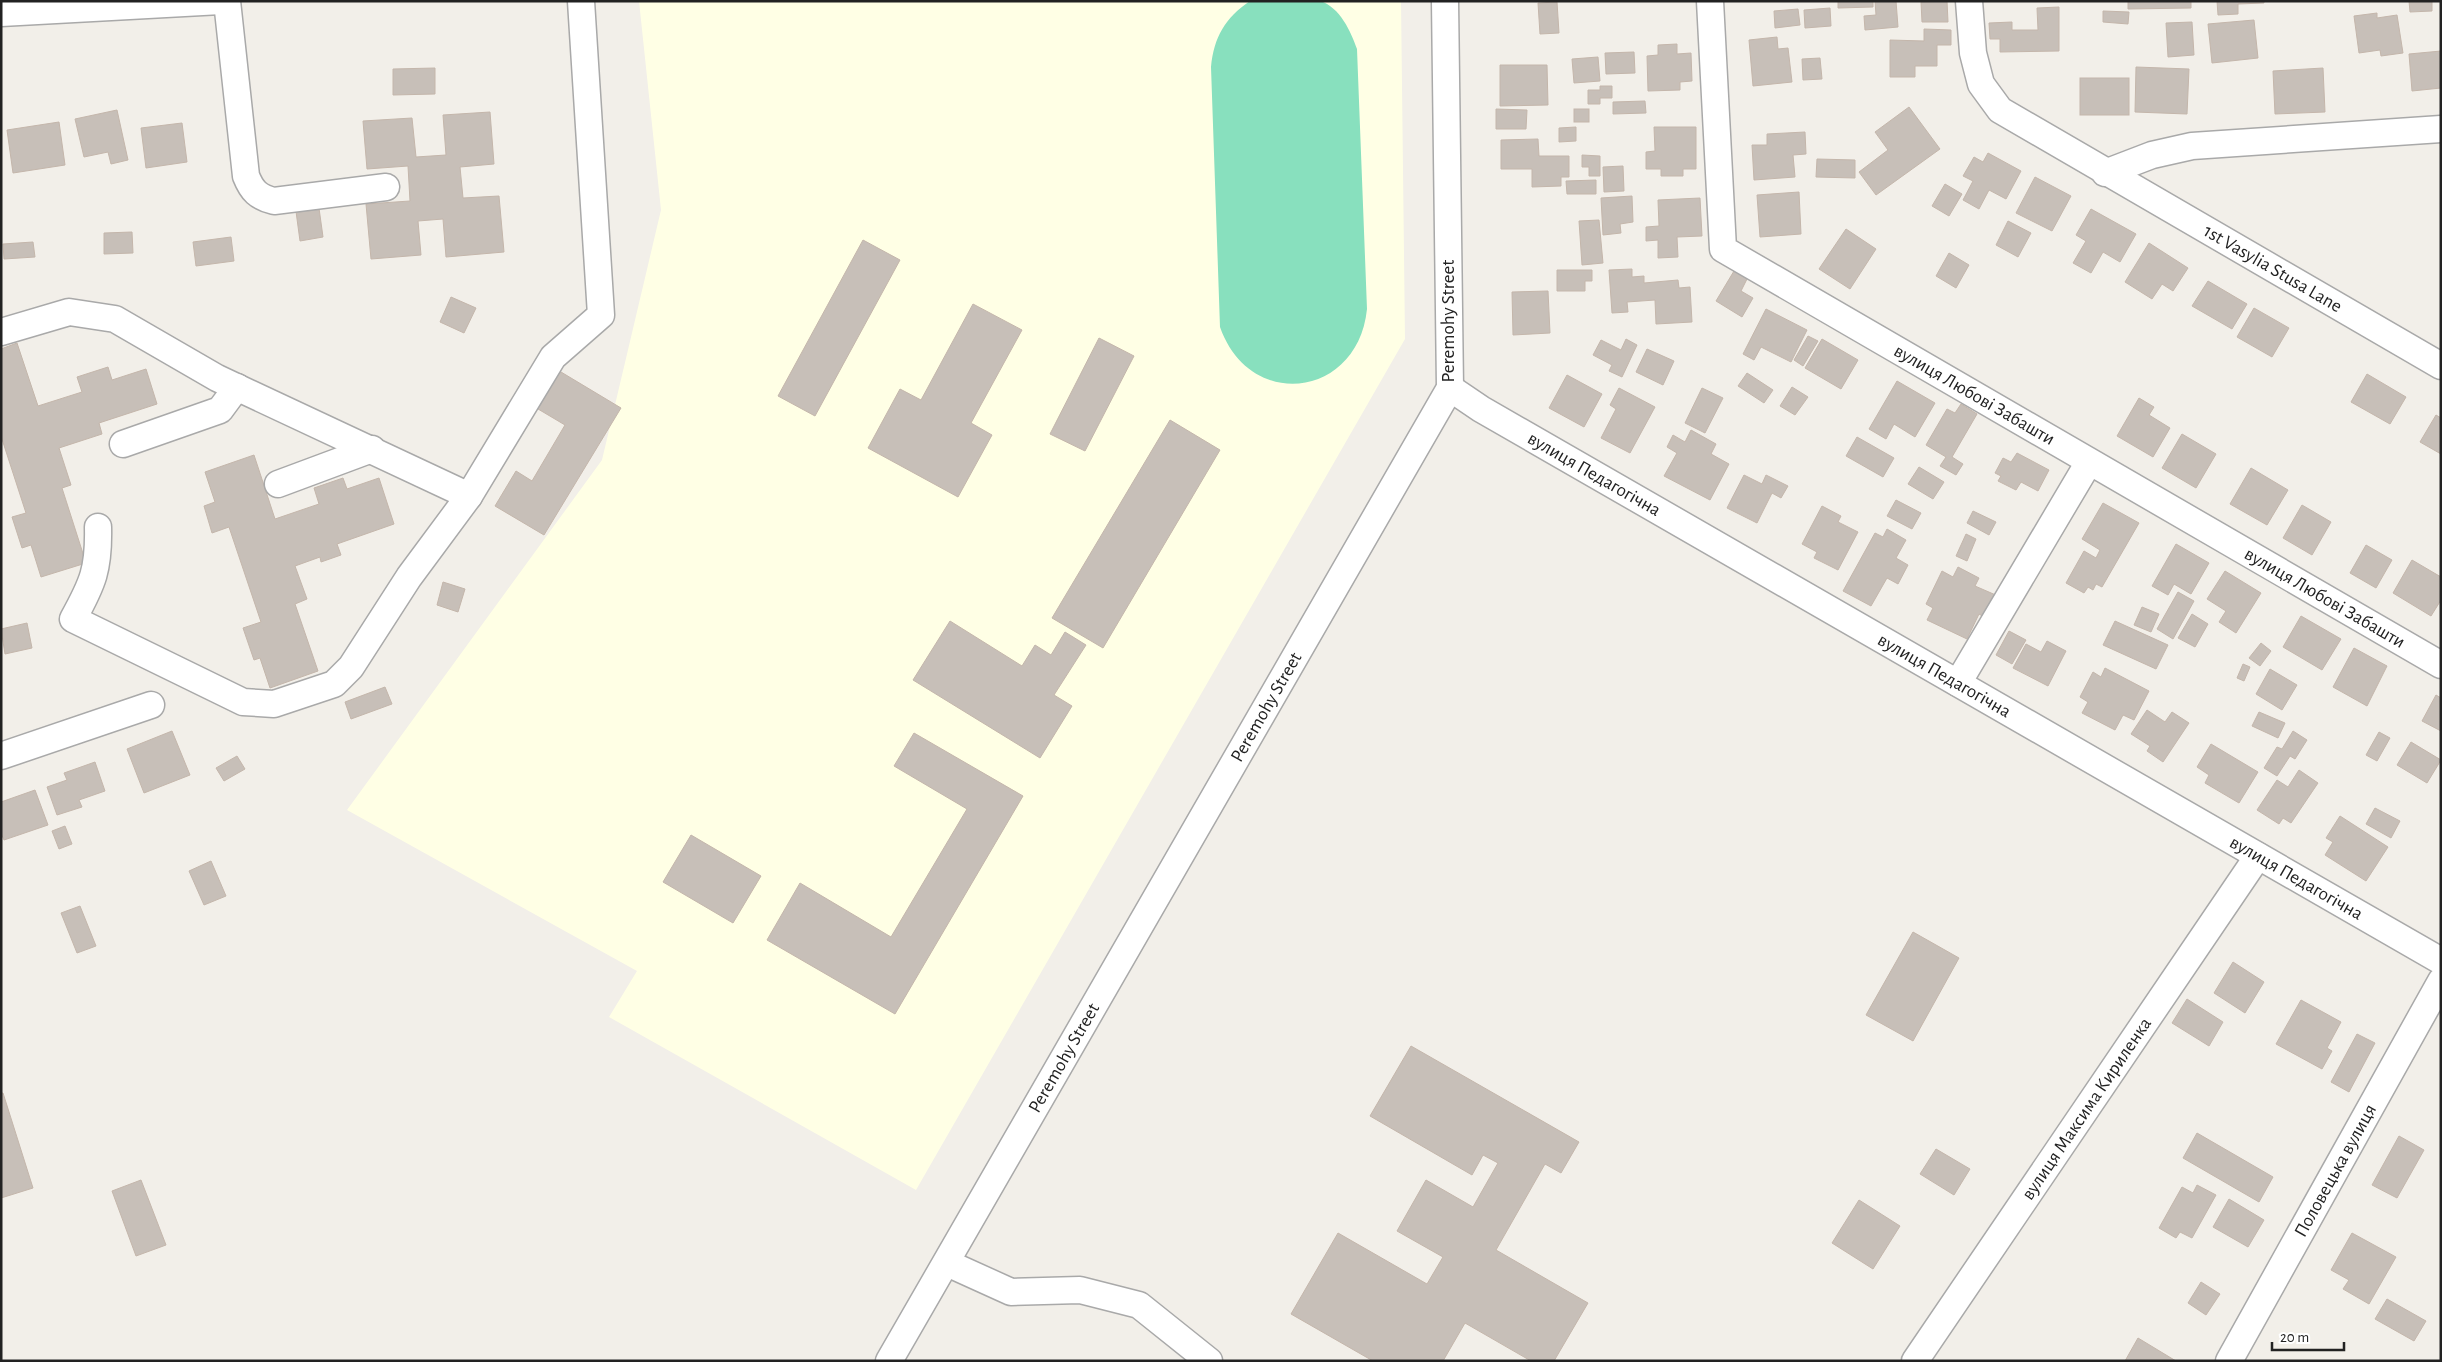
<svg xmlns="http://www.w3.org/2000/svg" width="2442" height="1362" viewBox="0 0 2442 1362" font-family="'Alegreya Sans',sans-serif">
	<style>
		.education { fill: #ffffe5 }
		.pitch { fill: #88e0be }
		.building { fill: #c7bfb8; stroke: #c4b6ab }
		.lines { fill: none; stroke-linecap: round; stroke-linejoin: round }
		.minor-casing { stroke: #a9a9a9; stroke-width: 29 }
		.minor { stroke: #fff; stroke-width: 26 }
		.labels { text-anchor: middle; dominant-baseline: central; stroke-width: 5; stroke-linejoin: round; paint-order: stroke }
		.street-label { font-size: 19px; fill: #222; stroke: #fff }
	</style>
	<rect width="100%" height="100%" fill="#f2efe9"/>
	<!-- education -->
	<polygon class="education" points="639,1 1401,1 1405,339 916,1190 609,1017 637,971 347,810 602,460 661,210"/>
	<!-- pitch -->
	<path class="pitch" d="M1250 1C1265 1 1309 0 1320 1 1340 7 1351 32 1357 49L1367 309C1358 398 1250 412 1220 327L1211 67C1214 37 1225 18 1250 1Z"/>
	<!-- building -->
	<g class="building">
		<polygon points="1838,1 1873,1 1873,7 1838,8"/>
		<polygon points="1875,1 1896,1 1898,27 1865,30 1864,16 1876,15"/>
		<polygon points="1947,1 1948,22 1922,22 1921,2"/>
		<polygon points="2128,1 2191,1 2191,8 2128,9"/>
		<polygon points="2217,1 2264,1 2264,3 2238,4 2238,14 2218,15"/>
		<polygon points="2409,1 2432,1 2432,11 2410,12"/>
		<polygon points="1557,2 1559,33 1540,34 1538,3"/>
		<polygon points="2059,7 2059,51 2000,52 2000,39 1990,39 1989,23 2012,22 2012,30 2038,30 2037,8"/>
		<polygon points="1830,8 1831,26 1805,28 1804,10"/>
		<polygon points="1798,9 1800,25 1775,28 1774,11"/>
		<polygon points="2103,11 2129,12 2128,24 2103,22"/>
		<polygon points="2377,13 2377,18 2397,15 2403,53 2381,56 2380,50 2359,53 2354,16"/>
		<polygon points="2254,20 2258,58 2212,63 2208,24"/>
		<polygon points="2192,22 2194,55 2168,57 2166,23"/>
		<polygon points="1924,29 1951,30 1951,45 1937,45 1937,66 1915,66 1915,77 1890,77 1890,40 1924,41"/>
		<polygon points="1777,37 1778,49 1788,48 1792,82 1753,86 1749,40"/>
		<polygon points="1677,44 1677,54 1691,53 1692,81 1680,82 1680,90 1648,91 1647,56 1658,55 1658,45"/>
		<polygon points="2441,51 2441,88 2412,91 2409,54"/>
		<polygon points="1634,52 1635,73 1606,74 1605,53"/>
		<polygon points="1598,57 1600,81 1574,83 1572,59"/>
		<polygon points="1820,58 1822,79 1803,80 1802,59"/>
		<polygon points="1500,65 1547,65 1548,105 1500,106"/>
		<polygon points="2136,67 2189,69 2187,114 2135,112"/>
		<polygon points="435,68 435,94 393,95 393,69"/>
		<polygon points="2323,68 2325,112 2275,114 2273,71"/>
		<rect x="2080" y="78" width="49" height="37"/>
		<polygon points="1600,86 1612,86 1612,98 1600,98 1600,104 1588,104 1588,90 1600,90"/>
		<polygon points="1645,101 1646,113 1613,114 1613,102"/>
		<polygon points="1909,107 1940,149 1876,195 1859,172 1888,150 1875,132"/>
		<polygon points="1496,109 1527,110 1526,129 1496,129"/>
		<rect x="1574" y="109" width="15" height="13"/>
		<polygon points="117,110 128,160 111,164 108,152 84,157 75,119"/>
		<polygon points="490,112 494,164 460,167 463,198 499,196 504,252 446,257 443,219 418,221 421,255 371,259 366,204 410,201 408,166 367,169 363,121 412,118 416,157 446,155 443,115"/>
		<polygon points="59,122 65,165 13,173 7,130"/>
		<polygon points="182,123 187,162 146,168 141,128"/>
		<polygon points="1576,127 1576,141 1559,142 1559,128"/>
		<polygon points="1654,127 1696,127 1696,169 1683,169 1683,176 1661,176 1661,169 1646,169 1646,152 1655,151"/>
		<polygon points="1805,132 1806,154 1793,155 1795,177 1754,180 1752,145 1767,145 1767,134"/>
		<polygon points="1538,139 1539,156 1569,156 1569,177 1561,177 1561,186 1532,187 1532,169 1501,169 1501,140"/>
		<polygon points="1988,153 2021,171 2006,199 1989,190 1979,209 1963,200 1973,181 1963,176 1974,157 1983,162"/>
		<polygon points="1582,155 1600,156 1600,176 1589,176 1589,167 1582,167"/>
		<polygon points="1817,159 1855,160 1855,178 1816,177"/>
		<polygon points="1623,166 1624,191 1604,192 1603,167"/>
		<polygon points="2035,177 2071,196 2052,231 2016,213"/>
		<polygon points="1596,180 1596,194 1567,194 1566,181"/>
		<polygon points="1945,184 1962,194 1949,216 1932,206"/>
		<polygon points="1799,192 1801,234 1760,237 1757,195"/>
		<polygon points="1632,196 1633,222 1620,224 1621,233 1603,235 1601,198"/>
		<polygon points="1700,198 1702,236 1677,237 1678,257 1658,258 1658,240 1646,241 1646,227 1659,226 1658,200"/>
		<polygon points="318,201 323,237 300,241 295,204"/>
		<polygon points="2091,209 2136,234 2120,262 2103,252 2091,273 2073,263 2086,241 2076,235"/>
		<polygon points="1599,220 1603,263 1582,265 1579,221"/>
		<polygon points="2008,221 2031,233 2018,257 1996,245"/>
		<polygon points="1846,229 1876,249 1850,289 1819,269"/>
		<polygon points="132,232 133,253 104,254 104,233"/>
		<polygon points="231,237 234,261 196,266 193,242"/>
		<polygon points="863,240 900,260 815,416 778,396"/>
		<polygon points="33,242 35,257 4,259 3,244"/>
		<polygon points="2149,243 2188,268 2173,291 2162,284 2152,299 2125,282"/>
		<polygon points="1949,253 1969,265 1956,288 1936,276"/>
		<polygon points="1632,269 1632,277 1644,276 1644,283 1678,280 1679,288 1690,287 1692,322 1656,324 1655,300 1627,302 1628,312 1612,313 1609,270"/>
		<polygon points="1557,270 1592,270 1592,281 1585,281 1585,291 1557,291"/>
		<polygon points="1734,271 1747,279 1741,291 1753,298 1742,317 1716,301"/>
		<polygon points="2208,281 2247,304 2232,329 2192,306"/>
		<polygon points="1548,291 1550,333 1513,335 1512,292"/>
		<polygon points="451,297 476,308 464,333 440,322"/>
		<polygon points="973,304 1022,330 971,423 992,435 958,497 868,448 900,389 921,400"/>
		<polygon points="2254,308 2289,328 2272,357 2237,337"/>
		<polygon points="1766,309 1807,330 1791,362 1761,347 1754,360 1743,354"/>
		<polygon points="1808,336 1818,341 1803,366 1794,360"/>
		<polygon points="1099,338 1134,356 1085,451 1050,434"/>
		<polygon points="1626,339 1637,345 1622,377 1609,371 1612,365 1593,355 1601,340 1621,350"/>
		<polygon points="1822,339 1858,360 1841,389 1805,368"/>
		<polygon points="17,343 38,406 82,392 77,377 108,367 112,380 146,369 157,404 99,423 102,434 59,448 71,485 62,488 86,563 41,577 31,545 22,548 12,517 26,513 1,436 1,349"/>
		<polygon points="1647,349 1674,361 1663,385 1636,372"/>
		<polygon points="556,369 621,408 544,535 495,506 516,471 532,481 565,425 533,406"/>
		<polygon points="1747,373 1773,390 1764,403 1738,386"/>
		<polygon points="2367,374 2406,397 2390,424 2351,402"/>
		<polygon points="1567,375 1602,394 1584,427 1549,408"/>
		<polygon points="1897,381 1935,403 1915,437 1894,424 1886,439 1869,429"/>
		<polygon points="1792,387 1808,397 1795,415 1780,406"/>
		<polygon points="1619,388 1655,407 1630,453 1601,438 1616,409 1610,405"/>
		<polygon points="1702,388 1723,398 1705,433 1685,423"/>
		<polygon points="2139,398 2154,407 2149,415 2170,428 2153,457 2117,436"/>
		<polygon points="1961,404 1977,414 1952,457 1963,464 1956,475 1940,466 1946,457 1926,445 1947,409 1955,413"/>
		<polygon points="2436,415 2441,418 2441,454 2420,442"/>
		<polygon points="1170,420 1220,450 1103,648 1052,618"/>
		<polygon points="1691,430 1716,444 1711,454 1729,464 1710,500 1664,476 1677,453 1667,447 1673,435 1685,442"/>
		<polygon points="2182,434 2216,454 2196,488 2162,468"/>
		<polygon points="1857,437 1894,458 1883,477 1846,456"/>
		<polygon points="2017,453 2049,470 2038,491 2021,482 2016,490 1998,481 2001,476 1995,473 2003,458 2011,462"/>
		<polygon points="254,455 275,519 319,504 314,488 343,478 347,489 379,478 394,524 337,544 341,555 321,562 320,557 295,566 307,599 295,604 318,671 270,688 260,658 254,660 243,628 261,622 229,527 212,533 204,506 215,502 205,472"/>
		<polygon points="1919,467 1944,482 1933,499 1908,484"/>
		<polygon points="2251,468 2288,490 2267,525 2230,504"/>
		<polygon points="1744,475 1762,484 1766,475 1788,486 1781,498 1772,493 1757,523 1727,508"/>
		<polygon points="1896,500 1921,513 1912,529 1887,516"/>
		<polygon points="2103,503 2139,523 2102,587 2096,584 2093,590 2088,587 2084,593 2066,583 2084,551 2096,558 2100,550 2082,539"/>
		<polygon points="2302,505 2331,522 2312,555 2283,538"/>
		<polygon points="1822,506 1841,516 1838,522 1858,532 1838,570 1814,558 1817,552 1802,544"/>
		<polygon points="1973,511 1996,522 1989,535 1967,523"/>
		<polygon points="1887,529 1906,540 1896,558 1908,565 1898,584 1887,578 1871,606 1843,591 1875,533 1883,537"/>
		<polygon points="1966,534 1976,539 1967,561 1956,556"/>
		<polygon points="2176,544 2209,563 2191,594 2174,584 2168,595 2152,586"/>
		<polygon points="2366,545 2392,560 2376,588 2350,573"/>
		<polygon points="2412,560 2441,577 2441,600 2431,616 2393,593"/>
		<polygon points="1958,567 1979,578 1975,586 1998,596 1987,619 1979,614 1967,639 1927,620 1933,608 1926,604 1942,571 1953,577"/>
		<polygon points="2225,571 2261,593 2236,633 2219,622 2226,611 2207,599"/>
		<polygon points="443,582 465,589 458,612 437,605"/>
		<polygon points="2178,592 2194,601 2173,639 2157,629"/>
		<polygon points="2142,607 2159,614 2151,632 2134,625"/>
		<polygon points="2192,614 2208,624 2195,647 2178,638"/>
		<polygon points="2301,616 2341,639 2322,670 2283,647"/>
		<polygon points="950,621 1022,666 1035,645 1051,655 1065,632 1086,645 1054,695 1072,706 1040,758 913,680"/>
		<polygon points="2115,621 2168,645 2156,669 2103,645"/>
		<polygon points="27,623 32,648 5,654 1,629"/>
		<polygon points="2009,631 2026,640 2012,664 1996,655"/>
		<polygon points="2047,641 2066,651 2048,686 2013,668 2026,644 2041,652"/>
		<polygon points="2261,643 2271,651 2260,666 2249,658"/>
		<polygon points="2354,648 2387,666 2367,706 2333,687"/>
		<polygon points="2243,664 2250,667 2244,681 2237,678"/>
		<polygon points="2105,668 2149,691 2134,720 2123,715 2115,730 2082,713 2088,702 2080,697 2093,672 2101,677"/>
		<polygon points="2270,669 2297,685 2282,710 2256,694"/>
		<polygon points="385,687 392,704 351,719 345,702"/>
		<polygon points="2436,695 2441,698 2441,731 2422,721"/>
		<polygon points="2147,710 2165,722 2172,712 2189,723 2163,762 2147,751 2150,746 2131,734"/>
		<polygon points="2259,712 2285,723 2278,738 2252,726"/>
		<polygon points="172,731 190,775 144,793 127,749"/>
		<polygon points="2293,731 2307,740 2295,759 2290,756 2277,776 2264,768 2277,747 2282,749"/>
		<polygon points="2379,732 2390,738 2377,761 2366,755"/>
		<polygon points="914,733 1023,796 895,1014 767,940 800,883 891,937 967,809 894,766"/>
		<polygon points="2411,742 2441,760 2427,783 2397,765"/>
		<polygon points="2211,744 2258,772 2239,803 2205,783 2209,775 2197,767"/>
		<polygon points="237,756 245,769 224,781 216,768"/>
		<polygon points="95,762 105,791 79,800 82,807 57,815 47,787 67,780 64,773"/>
		<polygon points="2299,770 2318,783 2291,823 2283,818 2279,824 2257,810 2277,780 2288,787"/>
		<polygon points="35,790 48,825 4,840 1,833 1,802"/>
		<polygon points="2375,808 2400,821 2391,838 2366,824"/>
		<polygon points="2340,816 2388,847 2366,881 2325,855 2333,842 2326,838"/>
		<polygon points="65,826 72,844 59,849 52,831"/>
		<polygon points="691,835 761,876 733,923 663,882"/>
		<polygon points="211,861 226,896 204,905 189,871"/>
		<polygon points="80,906 96,946 77,953 61,913"/>
		<polygon points="1913,932 1959,958 1913,1041 1866,1015"/>
		<polygon points="2233,962 2264,982 2245,1013 2214,993"/>
		<polygon points="2187,999 2223,1022 2209,1046 2172,1023"/>
		<polygon points="2301,1000 2341,1022 2327,1048 2332,1051 2322,1069 2276,1044"/>
		<polygon points="2357,1034 2375,1043 2349,1092 2331,1082"/>
		<polygon points="1411,1046 1579,1142 1561,1173 1545,1164 1496,1250 1588,1303 1554,1361 1531,1361 1465,1323 1443,1361 1373,1361 1291,1314 1338,1233 1427,1284 1443,1257 1397,1231 1426,1180 1473,1207 1498,1163 1483,1155 1472,1175 1370,1116"/>
		<polygon points="1,1093 3,1093 33,1188 1,1198"/>
		<polygon points="2197,1133 2273,1177 2259,1202 2183,1158"/>
		<polygon points="2399,1136 2424,1150 2397,1198 2372,1185"/>
		<polygon points="1936,1149 1970,1169 1954,1195 1920,1174"/>
		<polygon points="141,1180 166,1245 136,1256 112,1191"/>
		<polygon points="2197,1185 2216,1195 2192,1238 2180,1232 2176,1238 2159,1228 2182,1187 2193,1193"/>
		<polygon points="2229,1199 2264,1220 2248,1247 2213,1227"/>
		<polygon points="1859,1200 1900,1226 1873,1269 1832,1243"/>
		<polygon points="2352,1233 2396,1257 2369,1304 2343,1289 2349,1280 2331,1270"/>
		<polygon points="2201,1282 2220,1294 2206,1315 2188,1303"/>
		<polygon points="2387,1299 2426,1321 2414,1341 2375,1319"/>
		<polygon points="2138,1338 2176,1361 2125,1361"/>
	</g>
	<g class="lines">
		<!-- minor casing -->
		<g class="minor-casing">
			<g id="minor">
				<path d="M227 1 246 176C252 191 258 197 274 201L386 187"/>
				<path id="s1" d="M1710 1 1723 249 2441 665"/>
				<path id="s2" d="M1969 1 1973 53 1981 84 2000 110 2441 366"/>
				<polyline points="1,13 221,1"/>
				<polyline points="2105,173 2152,155 2192,146 2441,129"/>
				<polyline points="1,332 69,312 115,319 217,378 469,496"/>
				<path id="s3" d="M1450 388 1481 409 2441 961"/>
				<polyline points="123,444 220,410 237,387"/>
				<polyline points="278,484 372,449"/>
				<path d="M98 527C99 569 93 583 73 619L243 702 274 704 334 684 351 667 409 577 469 496 553 357 601 315 581 1"/>
				<polyline points="1958,683 2089,462"/>
				<polyline points="1,756 151,705"/>
				<polyline points="947,1263 1011,1292 1080,1290 1139,1305 1209,1361"/>
				<path id="s4" d="M889 1361 1450 388 1445 1"/>
				<path id="s5" d="M1915 1361 2258 856"/>
				<path id="s6" d="M2229 1361 2441 981"/>
			</g>
		</g>
		<!-- minor -->
		<use href="#minor" class="minor"/>
	</g>
	<g class="labels">
		<!-- street labels -->
		<g class="street-label">
			<text stroke="none"><textPath href="#s2" startOffset="432">1st Vasylia Stusa Lane</textPath></text>
			<text transform="translate(1448 321) rotate(-90)">Peremohy Street</text>
			<text stroke="none"><textPath href="#s1" startOffset="539">вулиця Любові Забашти</textPath></text>
			<text stroke="none"><textPath href="#s3" startOffset="168">вулиця Педагогічна</textPath></text>
			<text stroke="none"><textPath href="#s1" startOffset="944">вулиця Любові Забашти</textPath></text>
			<text stroke="none"><textPath href="#s3" startOffset="572">вулиця Педагогічна</textPath></text>
			<text stroke="none"><textPath href="#s4" startOffset="755">Peremohy Street</textPath></text>
			<text stroke="none"><textPath href="#s3" startOffset="978">вулиця Педагогічна</textPath></text>
			<text stroke="none"><textPath href="#s4" startOffset="350">Peremohy Street</textPath></text>
			<text stroke="none"><textPath href="#s5" startOffset="305">вулиця Максима Кириленка</textPath></text>
			<text stroke="none"><textPath href="#s6" startOffset="218">Половецька вулиця</textPath></text>
		</g>
	</g>
	<!-- border -->
	<rect width="2442" height="1362" fill="none" stroke="#222222" stroke-width="5"/>
	<!-- scale -->
	<path d="M2272 1342v8h72v-8" fill="none" stroke="#222222" stroke-width="2.5"/>
	<text x="2280" y="1342" font-size="15" fill="#222222" stroke="#ffffff" stroke-width="4" paint-order="stroke">20 m</text>
</svg>
